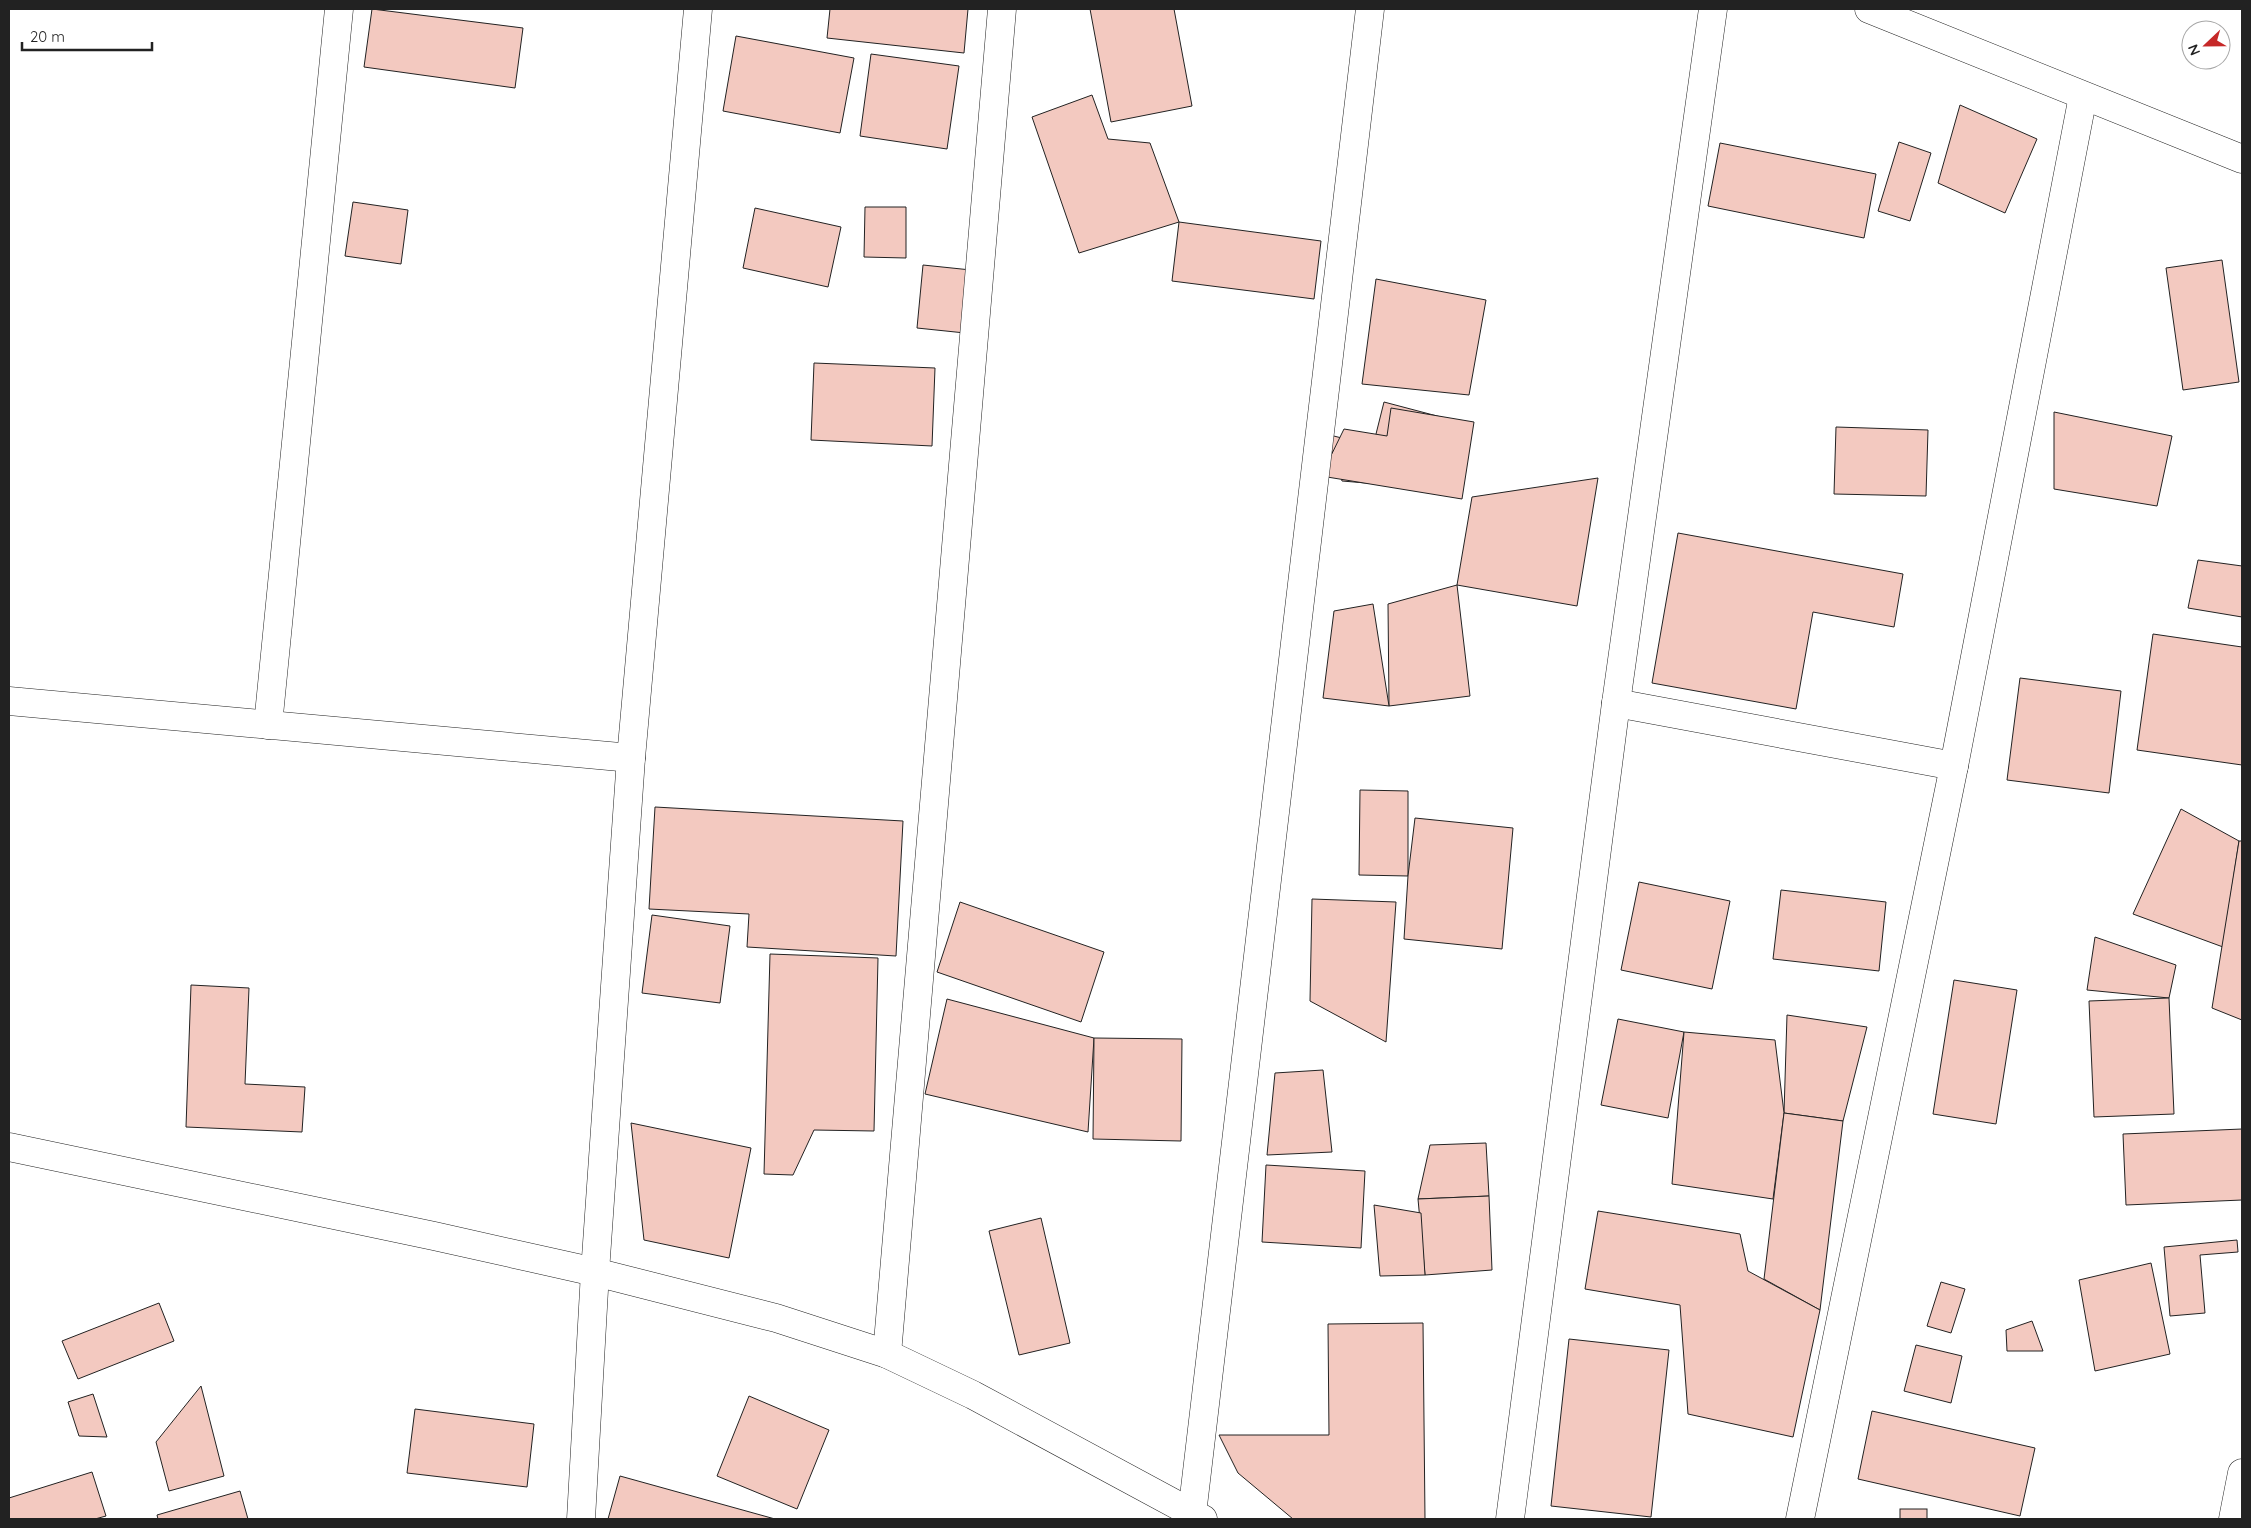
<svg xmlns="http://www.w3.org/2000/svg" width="2251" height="1528" viewBox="0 0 2251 1528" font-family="Quicksand,sans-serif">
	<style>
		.building { fill: #f3c9c0; stroke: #222 }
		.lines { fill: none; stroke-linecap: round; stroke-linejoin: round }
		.minor-casing { stroke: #222; stroke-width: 29 }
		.minor { stroke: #fff; stroke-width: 28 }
	</style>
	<rect width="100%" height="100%" fill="#fff"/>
	<!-- building -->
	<g class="building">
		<polygon points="372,9 523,28 515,88 364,67"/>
		<polygon points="830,9 968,9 964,53 827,38"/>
		<polygon points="1090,9 1174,9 1192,106 1111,122"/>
		<polygon points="736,36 854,58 840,133 723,111"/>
		<polygon points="871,54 959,66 947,149 860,136"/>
		<polygon points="1092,95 1108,139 1150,143 1179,222 1079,253 1032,117"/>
		<polygon points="1960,105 2037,139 2005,213 1938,183"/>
		<polygon points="1899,142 1931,153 1910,221 1878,211"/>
		<polygon points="1720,143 1876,174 1864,238 1708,206"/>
		<polygon points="353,202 408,210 401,264 345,256"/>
		<polygon points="865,207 906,207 906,258 864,257"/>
		<polygon points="755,208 841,227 828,287 743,268"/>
		<polygon points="1179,222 1321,241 1314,299 1172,281"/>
		<polygon points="2222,260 2239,382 2183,390 2166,268"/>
		<polygon points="923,265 971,270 965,333 917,328"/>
		<polygon points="1376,279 1486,300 1469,395 1362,384"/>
		<polygon points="814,363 935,368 932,446 811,440"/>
		<polygon points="1384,402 1456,421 1470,438 1450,490 1342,481 1326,434 1373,446"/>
		<polygon points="1391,408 1474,422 1462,499 1321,476 1344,429 1387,436"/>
		<polygon points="2054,412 2172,436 2157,506 2054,489"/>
		<polygon points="1836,427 1928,430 1926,496 1834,494"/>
		<polygon points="1598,478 1577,606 1457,585 1472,497"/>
		<polygon points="1678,533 1903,574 1894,627 1813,612 1796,709 1652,683"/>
		<polygon points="2198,560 2242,566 2242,617 2188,608"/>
		<polygon points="1457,585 1470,696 1389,706 1388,604"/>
		<polygon points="1373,604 1389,706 1323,698 1334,611"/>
		<polygon points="2153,634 2242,647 2242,765 2137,750"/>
		<polygon points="2020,678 2121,691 2109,793 2007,780"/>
		<polygon points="1360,790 1408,791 1408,876 1359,875"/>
		<polygon points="655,807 903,821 896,956 747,947 749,914 649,909"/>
		<polygon points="2181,809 2239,841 2223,947 2133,914"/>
		<polygon points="1415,818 1513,828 1502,949 1404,939 1408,876"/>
		<polygon points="2239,841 2242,841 2242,1020 2212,1008"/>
		<polygon points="1639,882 1730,901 1712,989 1621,970"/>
		<polygon points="1781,890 1886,902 1879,971 1773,959"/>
		<polygon points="1312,899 1396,902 1386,1042 1310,1001"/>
		<polygon points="960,902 1104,952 1081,1022 937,972"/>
		<polygon points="652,915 730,926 720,1003 642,993"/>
		<polygon points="2095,937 2176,965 2169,998 2087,990"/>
		<polygon points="770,954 878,958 874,1131 814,1130 793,1175 764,1174"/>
		<polygon points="1954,980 2017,990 1996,1124 1933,1114"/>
		<polygon points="191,985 249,988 245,1084 305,1087 302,1132 186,1127"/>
		<polygon points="2169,998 2174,1114 2094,1117 2089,1001"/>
		<polygon points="947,999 1094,1038 1088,1132 925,1094"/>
		<polygon points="1787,1015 1867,1027 1843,1121 1784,1113"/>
		<polygon points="1618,1019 1684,1032 1668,1118 1601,1105"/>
		<polygon points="1684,1032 1775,1040 1784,1113 1773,1199 1672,1184"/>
		<polygon points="1094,1038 1182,1039 1181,1141 1093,1139"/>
		<polygon points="1323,1070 1332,1152 1267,1155 1275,1073"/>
		<polygon points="1784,1113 1843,1121 1820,1310 1764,1279"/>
		<polygon points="631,1123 751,1148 729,1258 644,1240"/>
		<polygon points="2242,1129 2242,1200 2126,1205 2123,1134"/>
		<polygon points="1486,1143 1489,1196 1418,1199 1430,1145"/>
		<polygon points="1266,1165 1365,1171 1361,1248 1262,1242"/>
		<polygon points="1489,1196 1492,1270 1425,1275 1418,1199"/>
		<polygon points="1374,1205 1421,1213 1425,1275 1380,1276"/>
		<polygon points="1598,1211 1740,1234 1748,1271 1820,1310 1793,1437 1688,1414 1680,1305 1585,1289"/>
		<polygon points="1041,1218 1070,1343 1019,1355 989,1231"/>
		<polygon points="2237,1240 2238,1252 2200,1255 2205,1313 2170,1316 2164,1247"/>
		<polygon points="2151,1263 2170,1354 2095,1371 2079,1280"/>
		<polygon points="1941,1282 1965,1289 1951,1333 1927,1326"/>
		<polygon points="159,1303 174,1341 78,1379 62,1341"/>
		<polygon points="2032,1321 2043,1351 2007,1351 2006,1330"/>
		<polygon points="1423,1323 1425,1519 1293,1519 1238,1473 1219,1435 1329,1435 1328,1324"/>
		<polygon points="1569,1339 1669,1350 1651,1517 1551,1506"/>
		<polygon points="1916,1345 1962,1356 1951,1403 1904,1391"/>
		<polygon points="201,1386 224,1476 169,1491 156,1442"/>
		<polygon points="93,1394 107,1437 79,1436 68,1402"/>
		<polygon points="749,1396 829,1430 797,1509 717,1476"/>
		<polygon points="415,1409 534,1424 527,1487 407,1473"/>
		<polygon points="1872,1411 2035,1448 2020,1516 1858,1479"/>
		<polygon points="92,1472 106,1516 95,1519 9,1519 9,1498"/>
		<polygon points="620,1476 775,1519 608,1519"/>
		<polygon points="240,1491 248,1519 158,1519 157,1515"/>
		<rect x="1900" y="1509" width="27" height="10"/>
	</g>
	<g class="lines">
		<!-- minor casing -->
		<g class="minor-casing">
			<g id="minor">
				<polyline points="1869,9 2242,159"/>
				<polyline points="9,701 631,758"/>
				<polyline points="1616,703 1954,766"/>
				<polyline points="268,725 339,9"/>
				<polyline points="9,1147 434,1236 595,1272 776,1318 887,1354 973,1395 1203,1519"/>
				<polyline points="887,1354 1002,9"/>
				<polyline points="1192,1514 1370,9"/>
				<polyline points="581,1519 595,1272 631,758 698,9"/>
				<polyline points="1510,1519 1616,703 1713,9"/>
				<polyline points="1800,1519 1954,766 2083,96"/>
				<polyline points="2233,1519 2242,1473"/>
			</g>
		</g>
		<!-- minor -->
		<use href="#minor" class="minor"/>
	</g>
	<!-- border -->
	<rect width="2251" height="1528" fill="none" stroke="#222222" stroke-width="20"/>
	<!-- north arrow -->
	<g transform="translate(2206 45) rotate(248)"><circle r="24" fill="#ffffff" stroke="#a7a7a7"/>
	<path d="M0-4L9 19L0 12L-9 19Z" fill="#c62828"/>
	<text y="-8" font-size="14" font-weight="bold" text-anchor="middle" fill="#222222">N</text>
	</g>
	<!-- scale -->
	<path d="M22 42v8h130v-8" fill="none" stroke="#222222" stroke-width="2.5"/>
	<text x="30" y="42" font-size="15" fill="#222222" stroke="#ffffff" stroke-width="4" paint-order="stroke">20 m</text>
</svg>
